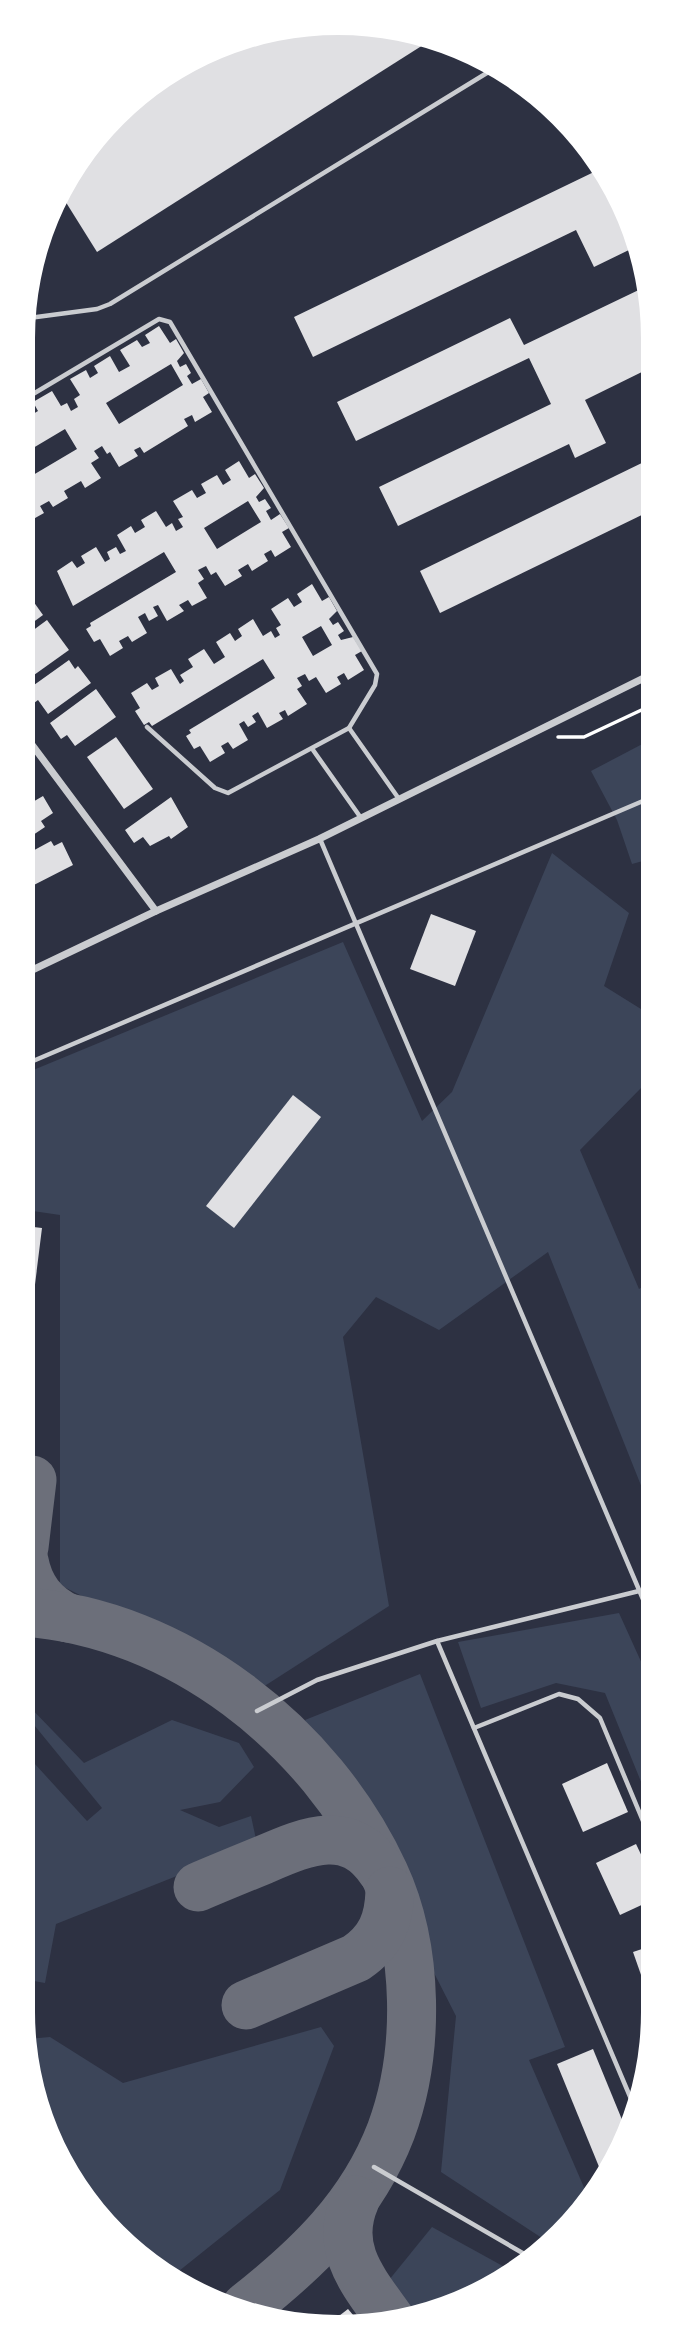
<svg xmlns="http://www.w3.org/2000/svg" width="676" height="2350" viewBox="0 0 676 2350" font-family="'Golos Text',sans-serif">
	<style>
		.green { fill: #3c4559 }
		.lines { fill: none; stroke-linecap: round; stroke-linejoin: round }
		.taxiway { stroke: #6c6f7a; stroke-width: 49 }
		.building { fill: #e0e0e3; fill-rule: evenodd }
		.path { stroke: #fff; stroke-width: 3.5 }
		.service { stroke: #caccd0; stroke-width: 4.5 }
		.minor { stroke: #caccd0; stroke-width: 7 }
	</style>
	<rect width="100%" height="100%" fill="#2d3142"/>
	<!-- green -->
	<g class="green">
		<polygon points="650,740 650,859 632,864 617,820 591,771"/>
		<polygon points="552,853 629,913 604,986 649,1014 649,1092 642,1087 580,1150 639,1289 649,1283 648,1503 548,1252 439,1330 376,1297 343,1337 389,1606 263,1687 60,1585 60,1215 26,1210 26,1073 343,942 422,1121 452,1092"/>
		<polygon points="619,1613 648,1677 648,1799 605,1693 556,1683 481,1708 458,1642"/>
		<polygon points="420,1674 565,2047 529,2060 589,2199 548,2242 441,2172 456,2016 305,1720"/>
		<polygon points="24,1701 84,1763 172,1720 239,1743 254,1767 220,1802 180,1810 219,1827 251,1816 257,1844 56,1924 45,1983 23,1979 24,1752 87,1821 102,1808 30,1720 24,1717"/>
		<polygon points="321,2027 334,2046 280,2190 174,2275 101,2220 47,2132 28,2039 50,2037 123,2083"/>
		<polygon points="432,2227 512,2271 417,2317 389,2280"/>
	</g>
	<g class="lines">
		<!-- taxiway -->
		<g class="taxiway">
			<polyline points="24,1547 32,1480"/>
			<path d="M24 1561C29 1588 43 1606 68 1618"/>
			<path d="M24 1612C178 1623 320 1735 384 1873 419 1948 420 2053 391 2131 362 2207 308 2258 246 2307"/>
			<path d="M198 1887C219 1878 241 1869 263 1860 307 1841 349 1822 382 1871"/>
			<path d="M246 2005 356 1958C381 1941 389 1921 390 1891"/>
			<path d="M355 2200C334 2249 363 2281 390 2319"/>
		</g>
	</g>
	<!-- building -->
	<g class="building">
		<polygon points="276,29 399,29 431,40 97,252 62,196 76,163 163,76"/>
		<polygon points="596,171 633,248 594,267 576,230 313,357 294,317"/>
		<polygon points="647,286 651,297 650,368 585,400 606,443 575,458 569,444 398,526 379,487 551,404 529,358 356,441 337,402 510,318 524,345"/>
		<path d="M159 326 170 343 176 339 184 353 177 361 180 367 186 364 191 373 187 376 192 384 201 379 209 393 203 397 212 412 195 422 192 415 184 419 188 426 144 453 140 447 134 450 138 456 119 467 110 452 107 454 102 446 94 451 99 458 91 463 101 478 85 488 81 481 64 491 68 498 53 507 49 501 40 506 44 513 28 522V478L77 449 65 429 28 451 31 424 28 417 38 411 33 402 52 391 61 406 67 403 71 411 78 407 74 399 80 395 70 379 86 370 90 378 98 373 94 366 110 356 119 372 130 366 120 350 137 340 142 347 150 343 145 335ZM171 364 183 385 119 424 106 403Z"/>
		<polygon points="650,459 650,511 440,613 420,571"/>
		<path d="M239 461 249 478 255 474 264 488 256 497 259 502 265 499 271 508 266 511 271 520 280 514 289 528 282 532 291 547 275 557 271 550 264 554 268 561 252 571 248 564 238 570 242 576 225 586 216 572 211 575 206 566 198 570 204 579 198 583 207 598 192 606 188 600 179 605 184 611 167 621 158 605 153 607 158 616 149 621 145 613 138 617 147 633 132 642 128 636 119 641 123 648 110 656 100 639 94 642 86 629 91 626 90 623 176 572 164 552 73 606 57 571 72 561 77 568 85 563 81 556 96 547 105 562 110 559 107 552 116 547 120 554 126 551 117 535 131 526 135 533 145 527 141 520 156 511 166 527 172 523 176 531 183 527 178 519 183 517 173 501 192 490 197 498 206 493 201 484 217 475 223 485 231 480 225 470ZM248 501 261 522 217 549 204 528Z"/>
		<path d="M312 584 322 601 329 597 337 611 329 619 333 625 338 622 344 631 338 635 341 640 353 637 362 651 355 655 364 670 348 680 344 673 337 677 341 684 326 693 316 677 309 681 305 674 297 678 302 686 297 689 307 704 288 716 285 710 279 713 283 719 267 728 258 712 252 716 256 722 248 727 244 721 239 724 248 740 233 749 228 742 221 746 225 753 210 762 200 746 194 749 186 736 191 733 189 730 275 678 263 659 152 726 149 722 144 725 135 711 140 708 131 693 147 683 152 690 159 686 155 678 171 669 180 684 184 681 180 675 193 667 188 659 204 649 214 664 225 657 216 642 230 633 235 641 242 636 238 629 253 619 263 636 271 631 275 638 280 635 276 628 281 625 271 609 288 598 294 607 302 602 297 594ZM321 626 332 645 313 656 302 637Z"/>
		<polygon points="28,594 43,615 28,626"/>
		<polygon points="47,620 69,650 27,680 28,634"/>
		<polygon points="69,660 75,669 78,666 91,683 48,714 38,700 34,703 27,690"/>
		<polygon points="96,689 116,717 75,746 67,735 61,739 50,723"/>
		<polygon points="116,737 153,789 124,809 87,757"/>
		<polygon points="27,796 31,803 43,796 53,813 41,821 45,827 27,839"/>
		<polygon points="171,797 188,827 171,839 169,836 150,846 143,837 134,843 125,830"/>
		<polygon points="51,841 54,846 62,842 73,865 28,888 27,854"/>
		<polygon points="431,914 476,931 455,986 410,969"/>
		<polygon points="293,1095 321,1117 234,1228 206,1206"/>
		<polygon points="25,1226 42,1228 27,1349 25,1349"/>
		<polygon points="607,1763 628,1812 583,1832 562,1784"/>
		<polygon points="636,1844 648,1869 648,1902 620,1915 596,1863"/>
		<polygon points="648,1947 647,1992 633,1952"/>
		<polygon points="593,2049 625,2127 604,2179 557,2064"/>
		<polygon points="348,2309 359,2322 326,2326"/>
	</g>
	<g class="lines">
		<!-- path -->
		<polyline class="path" points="558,737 584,737 650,706"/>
		<!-- service -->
		<g class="service">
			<polyline points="29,318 97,309 110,304 495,68"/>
			<polyline points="28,397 159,319 170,322 377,674 375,685 349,728 228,793 215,788 147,727"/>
			<polyline points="349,728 399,799"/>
			<polyline points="313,750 361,818"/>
			<polyline points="320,839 648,1611"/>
			<polyline points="26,1064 650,798"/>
			<polyline points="437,1641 634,2106"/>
			<polyline points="257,1711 317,1680 437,1641 639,1591"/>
			<polyline points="474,1728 559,1694 578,1699 600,1718 648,1833"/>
			<polyline points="374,2167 533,2259"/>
		</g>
		<!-- minor -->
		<g class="minor">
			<polyline points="27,738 156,911"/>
			<polyline points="26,973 156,911 319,839 650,675"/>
		</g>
	</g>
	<!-- crop -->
	<path d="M0 0H676V2350H0ZM338 35H338A303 303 0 0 1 641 338V2012A303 303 0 0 1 338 2315H338A303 303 0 0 1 35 2012V338A303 303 0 0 1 338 35Z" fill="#fff" fill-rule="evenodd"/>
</svg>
